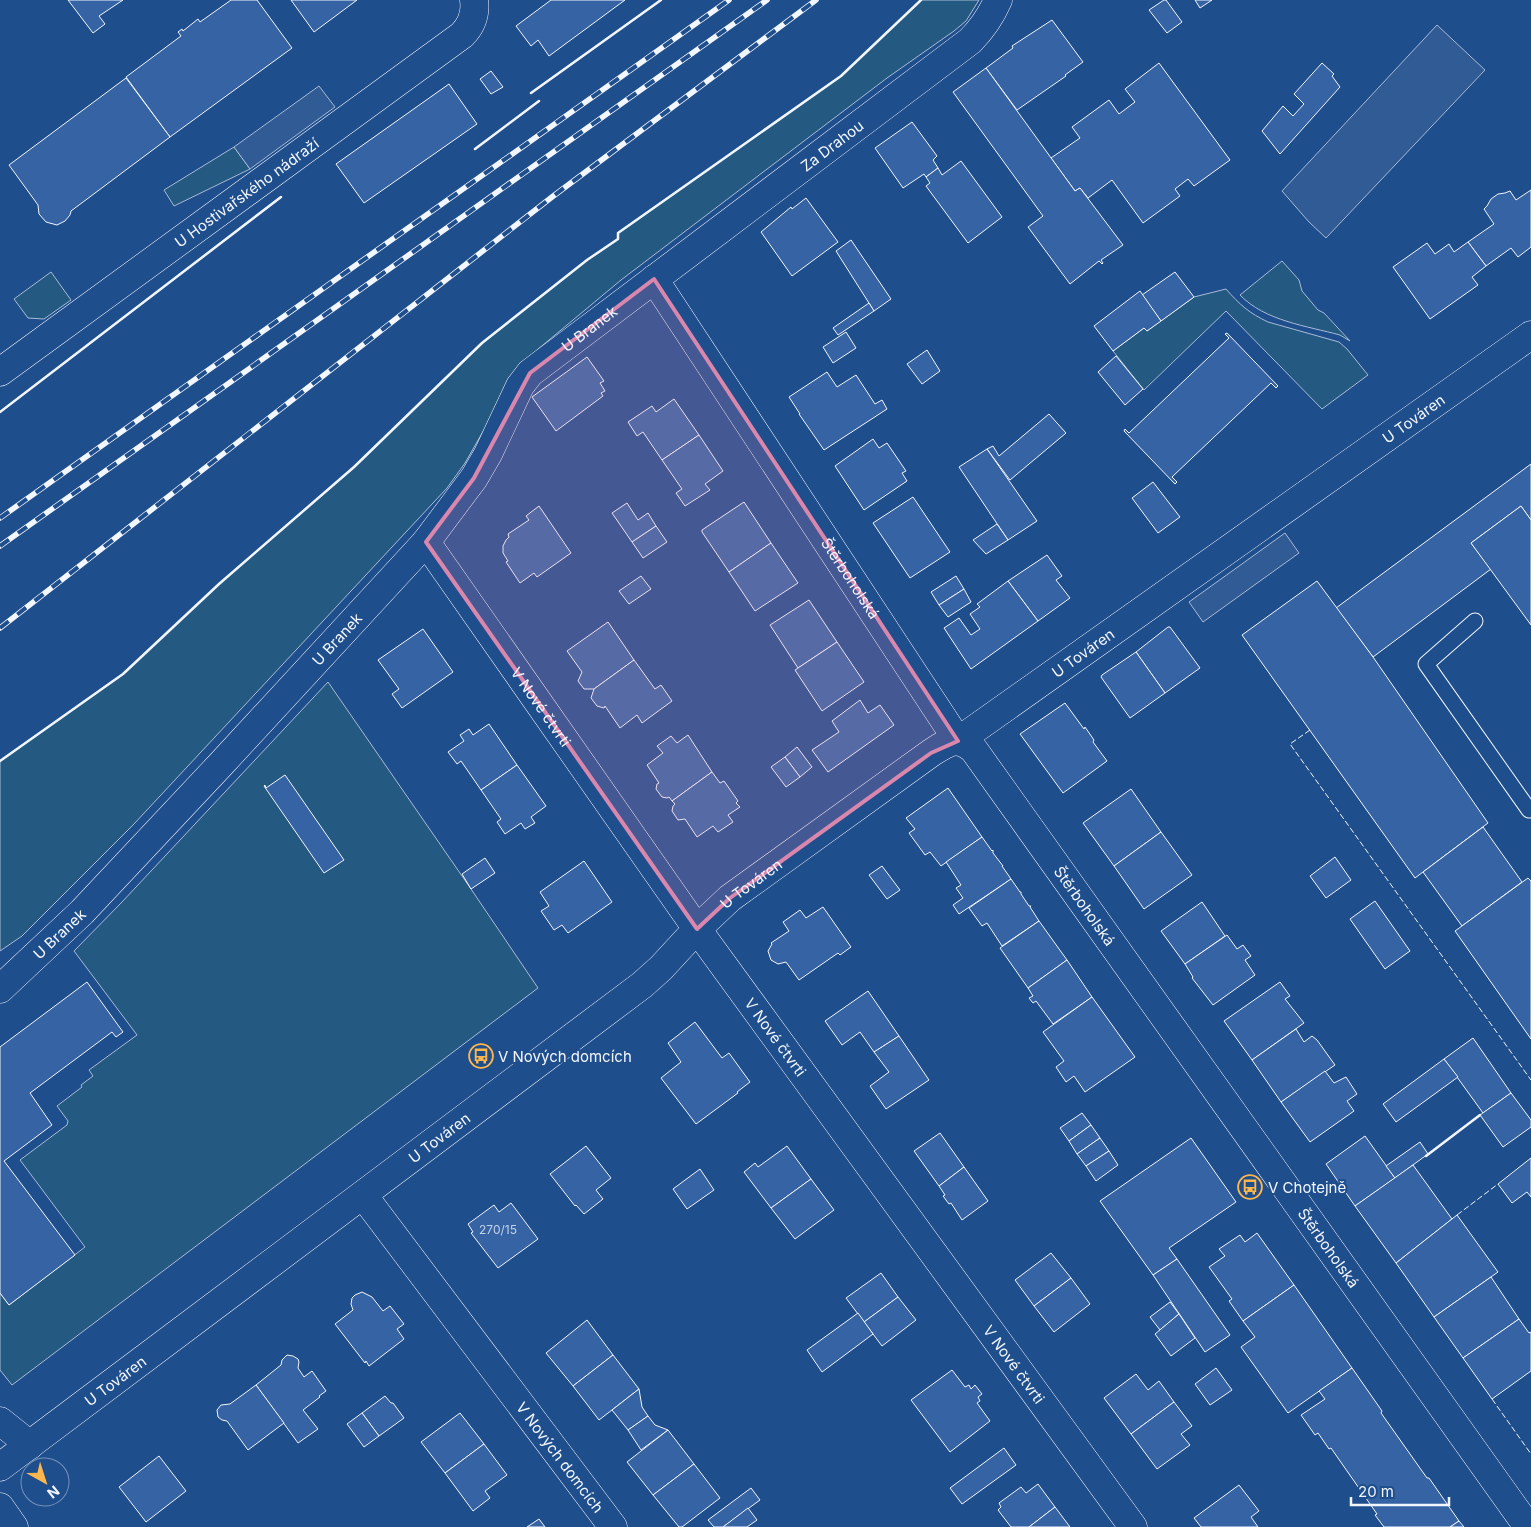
<svg xmlns="http://www.w3.org/2000/svg" width="1531" height="1527" viewBox="0 0 1531 1527" font-family="Inter,sans-serif">
	<style>
		.green { fill: #245a82; stroke: #a8bbd7 }
		.parking { fill: #305b95; stroke: #a8bbd7 }
		.building { fill: #3563a3; stroke: #f2f6ff }
		.lines { fill: none; stroke-linecap: round; stroke-linejoin: round }
		.service-casing { stroke: #f2f6ff; stroke-width: 17 }
		.minor-casing { stroke: #f2f6ff; stroke-width: 29 }
		.tertiary-casing { stroke: #f2f6ff; stroke-width: 29 }
		.service { stroke: #1f4e8c; stroke-width: 15 }
		.minor { stroke: #1f4e8c; stroke-width: 28 }
		.tertiary { stroke: #1f4e8c; stroke-width: 28 }
		.rail-casing { stroke: #f2f6ff; stroke-width: 5.5 }
		.rail { stroke: #1f4e8c; stroke-width: 4; stroke-dasharray: 11; stroke-linecap: butt }
		.fence { stroke: #f2f6ff; stroke-width: 1; stroke-dasharray: 6 2.5; stroke-linecap: butt }
		.wall { stroke: #f2f6ff; stroke-width: 2.5 }
		.marked { fill: #da87ad; fill-opacity: 0.2; stroke: #da87ad; stroke-width: 4; stroke-linejoin: round }
		.labels { text-anchor: middle; dominant-baseline: central; stroke-width: 4; stroke-linejoin: round; paint-order: stroke }
		.number-label { font-size: 12px; fill: #c3d1e8 }
		.street-label { font-size: 15px; fill: #f2f6ff; stroke: #1f4e8c }
		.poi-label { font-size: 15px; fill: #f2f6ff; stroke: #1f4e8c; text-anchor: start }
	</style>
	<rect width="100%" height="100%" fill="#1f4e8c"/>
	<!-- green -->
	<g class="green">
		<polygon points="921,0 979,0 966,21 954,31 887,78 621,280 537,350 516,374 465,463 447,488 133,825 22,936 0,951 0,761 123,674 219,584 355,467 482,343 587,260 618,239 618,233 841,76"/>
		<polygon points="234,147 250,169 174,206 164,190"/>
		<path d="M1282 261 1299 280 1302 291 1318 310 1324 313 1350 341 1340 335C1307 326 1265 321 1240 295Z"/>
		<polygon points="51,272 71,300 44,319 28,318 14,299"/>
		<path d="M1226 289C1240 305 1249 313 1268 322L1339 342 1347 349 1368 375 1322 409 1226 311 1144 390 1113 351 1144 328 1147 331 1194 297Z"/>
		<polygon points="328,682 471,889 538,988 12,1385 0,1370 0,1293 9,1305 85,1247 20,1160 67,1125 68,1121 57,1106 82,1087 81,1085 93,1076 89,1070 137,1035 74,951 122,902"/>
	</g>
	<!-- parking -->
	<g class="parking">
		<polygon points="1437,25 1485,70 1326,238 1309,222 1282,191"/>
		<polygon points="319,86 335,107 250,169 234,147"/>
		<polygon points="1285,533 1299,553 1203,622 1189,602"/>
	</g>
	<!-- building -->
	<g class="building">
		<polygon points="68,0 123,0 99,16 105,24 93,33"/>
		<polygon points="231,0 257,0 292,48 170,137 126,77 181,36 178,32 182,29 183,31 198,19 200,22"/>
		<polygon points="291,0 357,0 314,32"/>
		<polygon points="551,0 625,0 549,56 538,40 531,46 516,26"/>
		<polygon points="1164,0 1166,0 1182,22 1167,33 1149,10"/>
		<polygon points="1195,0 1212,0 1200,8"/>
		<polygon points="1052,20 1083,62 1065,75 1066,76 1017,110 986,68 1013,48 1012,46"/>
		<polygon points="1159,63 1230,160 1194,186 1188,179 1175,189 1180,196 1143,223 1112,180 1088,198 1080,188 1075,191 1051,158 1080,138 1072,127 1109,100 1119,114 1135,102 1125,89"/>
		<polygon points="1322,63 1334,74 1332,76 1340,87 1280,154 1262,131 1283,106 1293,116 1304,104 1294,94"/>
		<polygon points="986,68 1075,191 1080,188 1123,245 1101,260 1103,263 1102,264 1099,261 1070,284 1028,227 1043,216 953,92"/>
		<polygon points="491,71 503,87 491,94 480,79"/>
		<polygon points="126,78 170,137 71,211 70,215 65,221 57,225 46,222 39,214 38,205 9,165"/>
		<polygon points="449,84 477,124 364,203 336,164"/>
		<polygon points="912,122 937,156 933,160 938,168 926,177 924,174 903,188 875,148"/>
		<polygon points="961,161 1002,217 968,243 926,186 930,183 926,177 938,168 942,175"/>
		<polygon points="1531,190 1531,247 1518,257 1511,248 1486,266 1468,242 1494,224 1484,209 1487,206 1491,199 1498,194 1505,193 1510,191 1516,200"/>
		<polygon points="806,198 838,242 792,276 761,232 791,207 792,209"/>
		<polygon points="851,240 891,299 874,311 836,251"/>
		<polygon points="1468,242 1486,266 1472,277 1478,285 1430,319 1393,267 1427,243 1435,254 1449,244 1454,252"/>
		<polygon points="1175,272 1194,297 1161,321 1142,295"/>
		<polygon points="1140,291 1161,321 1147,331 1144,328 1113,351 1094,326"/>
		<polygon points="869,303 874,311 838,335 833,328"/>
		<polygon points="846,332 856,348 833,363 823,347"/>
		<polygon points="1227,333 1278,386 1276,388 1271,383 1172,477 1177,482 1175,484 1124,431 1125,429 1129,433 1229,338 1225,334"/>
		<polygon points="927,350 940,371 922,384 907,364"/>
		<polygon points="1116,356 1143,389 1125,405 1098,372"/>
		<polygon points="587,357 604,381 600,383 605,391 601,393 603,396 556,431 532,397"/>
		<polygon points="827,372 837,387 856,375 875,404 882,400 887,409 824,450 799,414 800,414 789,397"/>
		<polygon points="674,399 699,435 662,460 643,432 637,436 628,422 652,406 656,412"/>
		<polygon points="1049,414 1066,433 1010,480 987,449 993,446 999,456"/>
		<polygon points="699,435 723,471 705,484 710,490 685,506 676,493 682,489 662,460"/>
		<polygon points="873,439 879,448 887,443 906,471 902,473 907,481 864,510 835,466"/>
		<polygon points="987,449 1037,521 1008,540 959,467"/>
		<polygon points="1531,464 1531,520 1521,506 1471,543 1491,569 1373,657 1336,608"/>
		<polygon points="1153,482 1180,517 1158,533 1132,498"/>
		<polygon points="913,497 950,552 910,578 873,523"/>
		<polygon points="744,502 771,543 729,572 702,532 702,530"/>
		<polygon points="627,503 638,520 648,513 656,526 632,542 612,513"/>
		<polygon points="539,506 571,553 537,577 534,573 520,583 506,562 508,561 503,553 503,546 506,540 509,537 508,534 529,520 526,516"/>
		<polygon points="1521,506 1531,520 1531,625 1471,543"/>
		<polygon points="997,524 1008,540 986,554 973,540"/>
		<polygon points="656,526 667,542 643,558 632,542"/>
		<polygon points="771,543 798,583 755,611 729,572"/>
		<polygon points="1047,555 1062,576 1056,580 1070,598 1038,621 1008,581"/>
		<polygon points="641,576 651,589 629,604 619,591"/>
		<polygon points="956,576 964,589 939,605 931,592"/>
		<polygon points="1008,581 1038,621 971,669 944,628 959,618 971,635 980,629 970,614 980,607 977,604"/>
		<polygon points="1317,581 1373,657 1488,823 1415,878 1242,635"/>
		<polygon points="964,589 971,602 948,617 939,605"/>
		<polygon points="809,600 837,642 798,668 770,625"/>
		<polygon points="608,622 634,660 594,689 584,689 578,681 582,672 567,651"/>
		<polygon points="1168,627 1170,627 1200,668 1165,693 1136,652"/>
		<polygon points="423,629 453,672 402,708 392,694 399,689 378,660"/>
		<polygon points="837,642 864,682 822,711 795,670"/>
		<polygon points="1136,652 1165,693 1130,718 1101,677 1102,675"/>
		<polygon points="634,660 655,689 661,685 672,701 642,723 637,715 620,728 605,706 604,708 597,706 591,698 594,689"/>
		<polygon points="860,700 868,713 880,705 894,725 828,772 812,750 839,732 832,721"/>
		<polygon points="1065,703 1084,729 1085,727 1094,740 1093,742 1107,761 1063,793 1020,734"/>
		<polygon points="489,724 517,765 481,790 461,761 457,764 448,752 464,741 460,735 469,729 473,735"/>
		<polygon points="688,735 712,772 672,801 669,797 667,798 662,797 656,789 657,784 659,783 647,765 663,753 657,746 671,736 677,743"/>
		<polygon points="797,747 812,767 800,777 785,757"/>
		<polygon points="785,757 800,777 786,787 771,767"/>
		<polygon points="517,765 546,806 531,817 535,823 525,829 521,823 505,834 497,822 501,819 481,790"/>
		<polygon points="712,772 720,783 724,781 738,801 736,803 740,807 728,815 733,822 718,832 713,826 697,837 685,819 678,820 672,811 673,806 675,804 672,801"/>
		<polygon points="285,775 344,860 324,873 264,786 265,785 266,788"/>
		<polygon points="948,788 982,837 941,866 930,852 925,855 909,833 915,829 906,818"/>
		<polygon points="1131,789 1161,832 1114,866 1083,823"/>
		<polygon points="1483,827 1522,882 1462,926 1423,872"/>
		<polygon points="1161,832 1192,875 1144,909 1114,866"/>
		<polygon points="982,837 992,851 993,850 993,853 1003,866 1002,866 1011,879 959,914 953,905 963,898 956,888 961,885 946,862"/>
		<polygon points="1335,857 1351,880 1326,898 1310,876"/>
		<polygon points="485,858 495,873 471,889 462,874"/>
		<polygon points="584,861 612,902 568,933 562,925 554,930 541,911 549,906 540,892"/>
		<polygon points="882,866 900,890 887,899 869,875"/>
		<polygon points="1528,878 1531,881 1531,1039 1455,931"/>
		<polygon points="1011,879 1020,892 1021,892 1021,894 1029,906 1031,906 1030,907 1039,921 1002,946 987,923 982,926 969,908"/>
		<polygon points="1375,901 1410,951 1385,969 1350,919"/>
		<polygon points="1202,902 1225,936 1185,964 1161,931"/>
		<polygon points="823,907 851,947 840,955 838,953 799,980 786,962 778,964 771,960 768,951 772,944 771,943 789,931 783,922 800,910 806,918"/>
		<polygon points="1039,921 1067,960 1028,988 1000,948"/>
		<polygon points="1227,935 1237,949 1243,945 1251,956 1245,960 1255,975 1213,1005 1192,978 1193,977 1185,964"/>
		<polygon points="1067,960 1092,997 1053,1024 1036,1001 1033,1003 1029,998 1033,996 1028,988"/>
		<polygon points="87,982 123,1032 116,1037 112,1032 30,1093 52,1125 4,1161 75,1255 9,1305 0,1293 0,1047"/>
		<polygon points="1280,982 1290,996 1285,999 1304,1023 1252,1060 1224,1021"/>
		<polygon points="868,991 899,1036 874,1052 860,1032 842,1045 825,1021"/>
		<polygon points="1092,997 1135,1057 1085,1092 1074,1076 1066,1082 1056,1067 1064,1061 1043,1032"/>
		<polygon points="695,1022 722,1058 729,1053 750,1082 737,1092 738,1093 696,1124 661,1078 681,1062 668,1043"/>
		<polygon points="1296,1029 1304,1042 1312,1036 1317,1040 1335,1065 1281,1102 1252,1060"/>
		<polygon points="899,1036 929,1080 886,1109 870,1086 889,1072 874,1052"/>
		<polygon points="1473,1038 1511,1093 1483,1113 1444,1059"/>
		<polygon points="1444,1059 1458,1077 1396,1122 1383,1104"/>
		<polygon points="1325,1071 1334,1083 1346,1077 1357,1094 1347,1101 1354,1111 1310,1142 1281,1102"/>
		<polygon points="1511,1093 1531,1120 1531,1127 1503,1147 1480,1115"/>
		<polygon points="1082,1113 1091,1125 1069,1141 1060,1128"/>
		<polygon points="1091,1125 1100,1138 1077,1154 1069,1141"/>
		<polygon points="940,1133 964,1167 939,1186 914,1151"/>
		<polygon points="1365,1136 1395,1178 1355,1206 1326,1164"/>
		<polygon points="1100,1138 1109,1151 1086,1166 1077,1154"/>
		<polygon points="1191,1138 1236,1202 1169,1248 1177,1259 1153,1275 1100,1201"/>
		<polygon points="1420,1142 1428,1154 1395,1178 1386,1166"/>
		<polygon points="586,1146 611,1178 596,1190 603,1199 584,1214 576,1205 575,1206 550,1174"/>
		<polygon points="787,1146 811,1179 771,1208 744,1172 755,1163 758,1167"/>
		<polygon points="1109,1151 1118,1165 1096,1181 1086,1166"/>
		<polygon points="1531,1158 1531,1197 1527,1192 1512,1203 1498,1184"/>
		<polygon points="1413,1165 1452,1219 1396,1263 1355,1206"/>
		<polygon points="964,1167 988,1201 962,1220 951,1203 949,1204 943,1196 945,1195 939,1186"/>
		<polygon points="700,1169 714,1190 687,1209 673,1189"/>
		<polygon points="811,1179 834,1210 795,1239 771,1208"/>
		<polygon points="511,1203 538,1239 498,1268 471,1233 473,1232 468,1224 494,1205 499,1212"/>
		<polygon points="1457,1215 1498,1272 1434,1317 1396,1263"/>
		<polygon points="1257,1233 1294,1285 1243,1321 1229,1301 1232,1299 1209,1267 1225,1256 1219,1249 1240,1235 1245,1242"/>
		<polygon points="1051,1253 1071,1278 1034,1306 1015,1280"/>
		<polygon points="1177,1259 1230,1335 1205,1352 1153,1275"/>
		<polygon points="881,1273 898,1297 864,1322 846,1298"/>
		<polygon points="1491,1277 1519,1319 1463,1358 1434,1317"/>
		<polygon points="1071,1278 1090,1304 1054,1332 1034,1306"/>
		<polygon points="1294,1285 1352,1368 1288,1413 1241,1347 1255,1337 1243,1321"/>
		<polygon points="362,1292 372,1297 383,1311 390,1306 404,1324 397,1329 404,1339 369,1366 366,1361 365,1363 335,1324 353,1310 351,1304 352,1298 355,1295"/>
		<polygon points="898,1297 916,1320 882,1346 864,1322"/>
		<polygon points="1170,1302 1179,1314 1160,1330 1150,1317"/>
		<polygon points="858,1313 873,1334 822,1372 807,1350"/>
		<polygon points="1179,1314 1195,1338 1171,1356 1155,1334"/>
		<polygon points="1519,1319 1529,1333 1531,1332 1531,1371 1492,1399 1463,1358"/>
		<polygon points="587,1320 613,1355 573,1386 546,1353"/>
		<polygon points="287,1355 293,1356 298,1359 299,1362 298,1368 304,1377 312,1371 326,1391 319,1396 320,1397 303,1410 318,1429 298,1443 256,1385 281,1365 282,1360"/>
		<polygon points="613,1355 639,1389 599,1420 573,1386"/>
		<polygon points="1216,1368 1232,1390 1210,1405 1195,1384"/>
		<polygon points="1352,1368 1382,1411 1381,1413 1427,1478 1429,1478 1459,1521 1450,1527 1384,1527 1375,1515 1377,1514 1331,1448 1329,1449 1318,1433 1315,1435 1301,1415 1325,1399 1319,1391"/>
		<polygon points="952,1370 965,1387 969,1385 971,1389 975,1385 982,1394 978,1397 980,1401 977,1403 990,1421 950,1452 911,1400"/>
		<polygon points="1136,1374 1148,1390 1159,1381 1174,1402 1131,1434 1104,1398"/>
		<polygon points="256,1385 284,1423 248,1450 227,1421 222,1420 218,1417 217,1410 221,1405 230,1404"/>
		<polygon points="639,1389 642,1407 648,1416 628,1430 612,1410"/>
		<polygon points="385,1396 391,1403 393,1403 404,1418 379,1436 362,1413"/>
		<polygon points="1174,1402 1192,1426 1181,1434 1190,1445 1157,1469 1131,1434"/>
		<polygon points="362,1413 379,1436 364,1447 347,1424"/>
		<polygon points="460,1413 484,1444 445,1473 421,1442"/>
		<polygon points="648,1416 655,1425 668,1430 641,1450 628,1430"/>
		<polygon points="668,1430 694,1464 653,1495 627,1462"/>
		<polygon points="484,1444 507,1475 485,1491 490,1498 473,1511 445,1473"/>
		<polygon points="1004,1448 1016,1465 962,1504 950,1488"/>
		<polygon points="159,1456 186,1491 146,1522 119,1487"/>
		<polygon points="694,1464 720,1498 682,1527 679,1527 653,1495"/>
		<polygon points="1038,1484 1055,1507 1029,1527 1011,1527 998,1510 1001,1507 999,1503 1021,1487 1026,1493"/>
		<polygon points="1239,1485 1259,1511 1251,1517 1258,1527 1201,1527 1194,1518"/>
		<polygon points="751,1488 760,1500 723,1527 714,1527 708,1520"/>
		<polygon points="1055,1507 1070,1527 1029,1527"/>
		<polygon points="748,1508 757,1520 747,1527 723,1527"/>
		<polygon points="539,1519 545,1527 527,1527"/>
		<polygon points="1459,1521 1464,1527 1450,1527"/>
	</g>
	<g class="lines">
		<!-- service casing -->
		<g class="service-casing">
			<polyline id="service" points="1475,621 1426,664 1529,810 1531,809"/>
		</g>
		<!-- minor casing -->
		<g class="minor-casing">
			<g id="minor">
				<path id="s1" d="M654 279 958 741 1531 335"/>
				<path id="s2" d="M0 372 462 35C472 25 476 14 474 0"/>
				<path id="s3" d="M426 542 697 929 1133 1527"/>
				<path id="s4" d="M0 989 82 912 222 763 426 542 474 478 488 454 520 386 530 373 970 41C982 29 991 16 998 0"/>
				<path id="s5" d="M363 1195 613 1527"/>
				<polyline points="0,1421 30,1445"/>
			</g>
		</g>
		<!-- tertiary casing -->
		<g class="tertiary-casing">
			<g id="tertiary">
				<path id="s6" d="M0 1467 642 985 661 968 697 929 730 898 931 753C948 742 957 735 974 750L1528 1527"/>
				<polyline points="0,1507 14,1527"/>
			</g>
		</g>
		<!-- service -->
		<use href="#service" class="service"/>
		<!-- minor -->
		<use href="#minor" class="minor"/>
		<!-- tertiary -->
		<use href="#tertiary" class="tertiary"/>
		<!-- rail casing -->
		<g class="rail-casing">
			<g id="rail">
				<polyline points="0,518 729,0"/>
				<polyline points="0,546 767,0"/>
				<polyline points="0,628 552,197 816,0"/>
			</g>
		</g>
		<!-- rail -->
		<use href="#rail" class="rail"/>
		<!-- fence -->
		<g class="fence">
			<polyline points="1310,730 1290,744 1531,1080"/>
			<polyline points="1457,1215 1498,1184"/>
			<polyline points="1492,1399 1531,1454"/>
		</g>
		<!-- wall -->
		<g class="wall">
			<polyline points="531,93 661,0"/>
			<polyline points="475,149 539,101"/>
			<polyline points="0,412 281,197"/>
			<polyline points="0,761 123,674 219,584 354,467 482,343 587,260 618,239 618,233 841,76 921,0"/>
			<polyline points="1426,1156 1480,1115"/>
		</g>
	</g>
	<!-- marked area -->
	<path class="marked" d="M654 279 958 741 931 753 730 898 697 929 426 542 474 478 530 373Z"/>
	<!-- icons -->
	<defs>
		<g id="bus-ring" transform="scale(1.25)"><circle r="9.5" fill="#1f4e8c" stroke="#ffb74d" stroke-width="1.5"/><path d="M-5-6H5V4H4V6H2V4H-2V6H-4V4H-5ZM-3.5-4V0h7V-4ZM-3.5 1.2v1.5H-2V1.2ZM2 1.2v1.5H3.5V1.2Z" fill="#ffb74d"/></g>
	</defs>
	<g fill-rule="evenodd">
		<use href="#bus-ring" x="481" y="1056"/>
		<use href="#bus-ring" x="1250" y="1187"/>
	</g>
	<g class="labels">
		<!-- number labels -->
		<g class="number-label">
			<text x="498" y="1229">270/15</text>
		</g>
		<!-- street labels -->
		<g class="street-label">
			<text stroke="none"><textPath href="#s4" startOffset="1195">Za Drahou</textPath></text>
			<text stroke="none"><textPath href="#s2" startOffset="305">U Hostivařského nádraží</textPath></text>
			<text stroke="none"><textPath href="#s4" startOffset="891">U Branek</textPath></text>
			<text stroke="none"><textPath href="#s1" startOffset="1111">U Továren</textPath></text>
			<text stroke="none"><textPath href="#s1" startOffset="358">Štěrboholská</textPath></text>
			<text stroke="none"><textPath href="#s4" startOffset="486">U Branek</textPath></text>
			<text stroke="none"><textPath href="#s1" startOffset="706">U Továren</textPath></text>
			<text stroke="none"><textPath href="#s3" startOffset="201">V Nové čtvrti</textPath></text>
			<text stroke="none"><textPath href="#s6" startOffset="952">U Továren</textPath></text>
			<text stroke="none"><textPath href="#s6" startOffset="1414">Štěrboholská</textPath></text>
			<text stroke="none"><textPath href="#s4" startOffset="81">U Branek</textPath></text>
			<text stroke="none"><textPath href="#s3" startOffset="606">V Nové čtvrti</textPath></text>
			<text stroke="none"><textPath href="#s6" startOffset="549">U Továren</textPath></text>
			<text stroke="none"><textPath href="#s6" startOffset="1834">Štěrboholská</textPath></text>
			<text stroke="none"><textPath href="#s3" startOffset="1011">V Nové čtvrti</textPath></text>
			<text stroke="none"><textPath href="#s6" startOffset="144">U Továren</textPath></text>
			<text stroke="none"><textPath href="#s5" startOffset="328">V Nových domcích</textPath></text>
		</g>
		<!-- poi labels -->
		<g class="poi-label">
			<text x="498" y="1056">V Nových domcích</text>
			<text x="1268" y="1187">V Chotejně</text>
		</g>
	</g>
	<!-- north arrow -->
	<g transform="translate(45 1482) rotate(141)"><circle r="24" fill="#1f4e8c" stroke="#7391ba"/>
	<path d="M0-4L9 19L0 12L-9 19Z" fill="#ffb74d"/>
	<text y="-8" font-size="14" font-weight="bold" text-anchor="middle" fill="#f2f6ff">N</text>
	</g>
	<!-- scale -->
	<path d="M1351 1497v8h98v-8" fill="none" stroke="#f2f6ff" stroke-width="2.5"/>
	<text x="1358" y="1497" font-size="15" fill="#f2f6ff" stroke="#1f4e8c" stroke-width="4" paint-order="stroke">20 m</text>
</svg>
